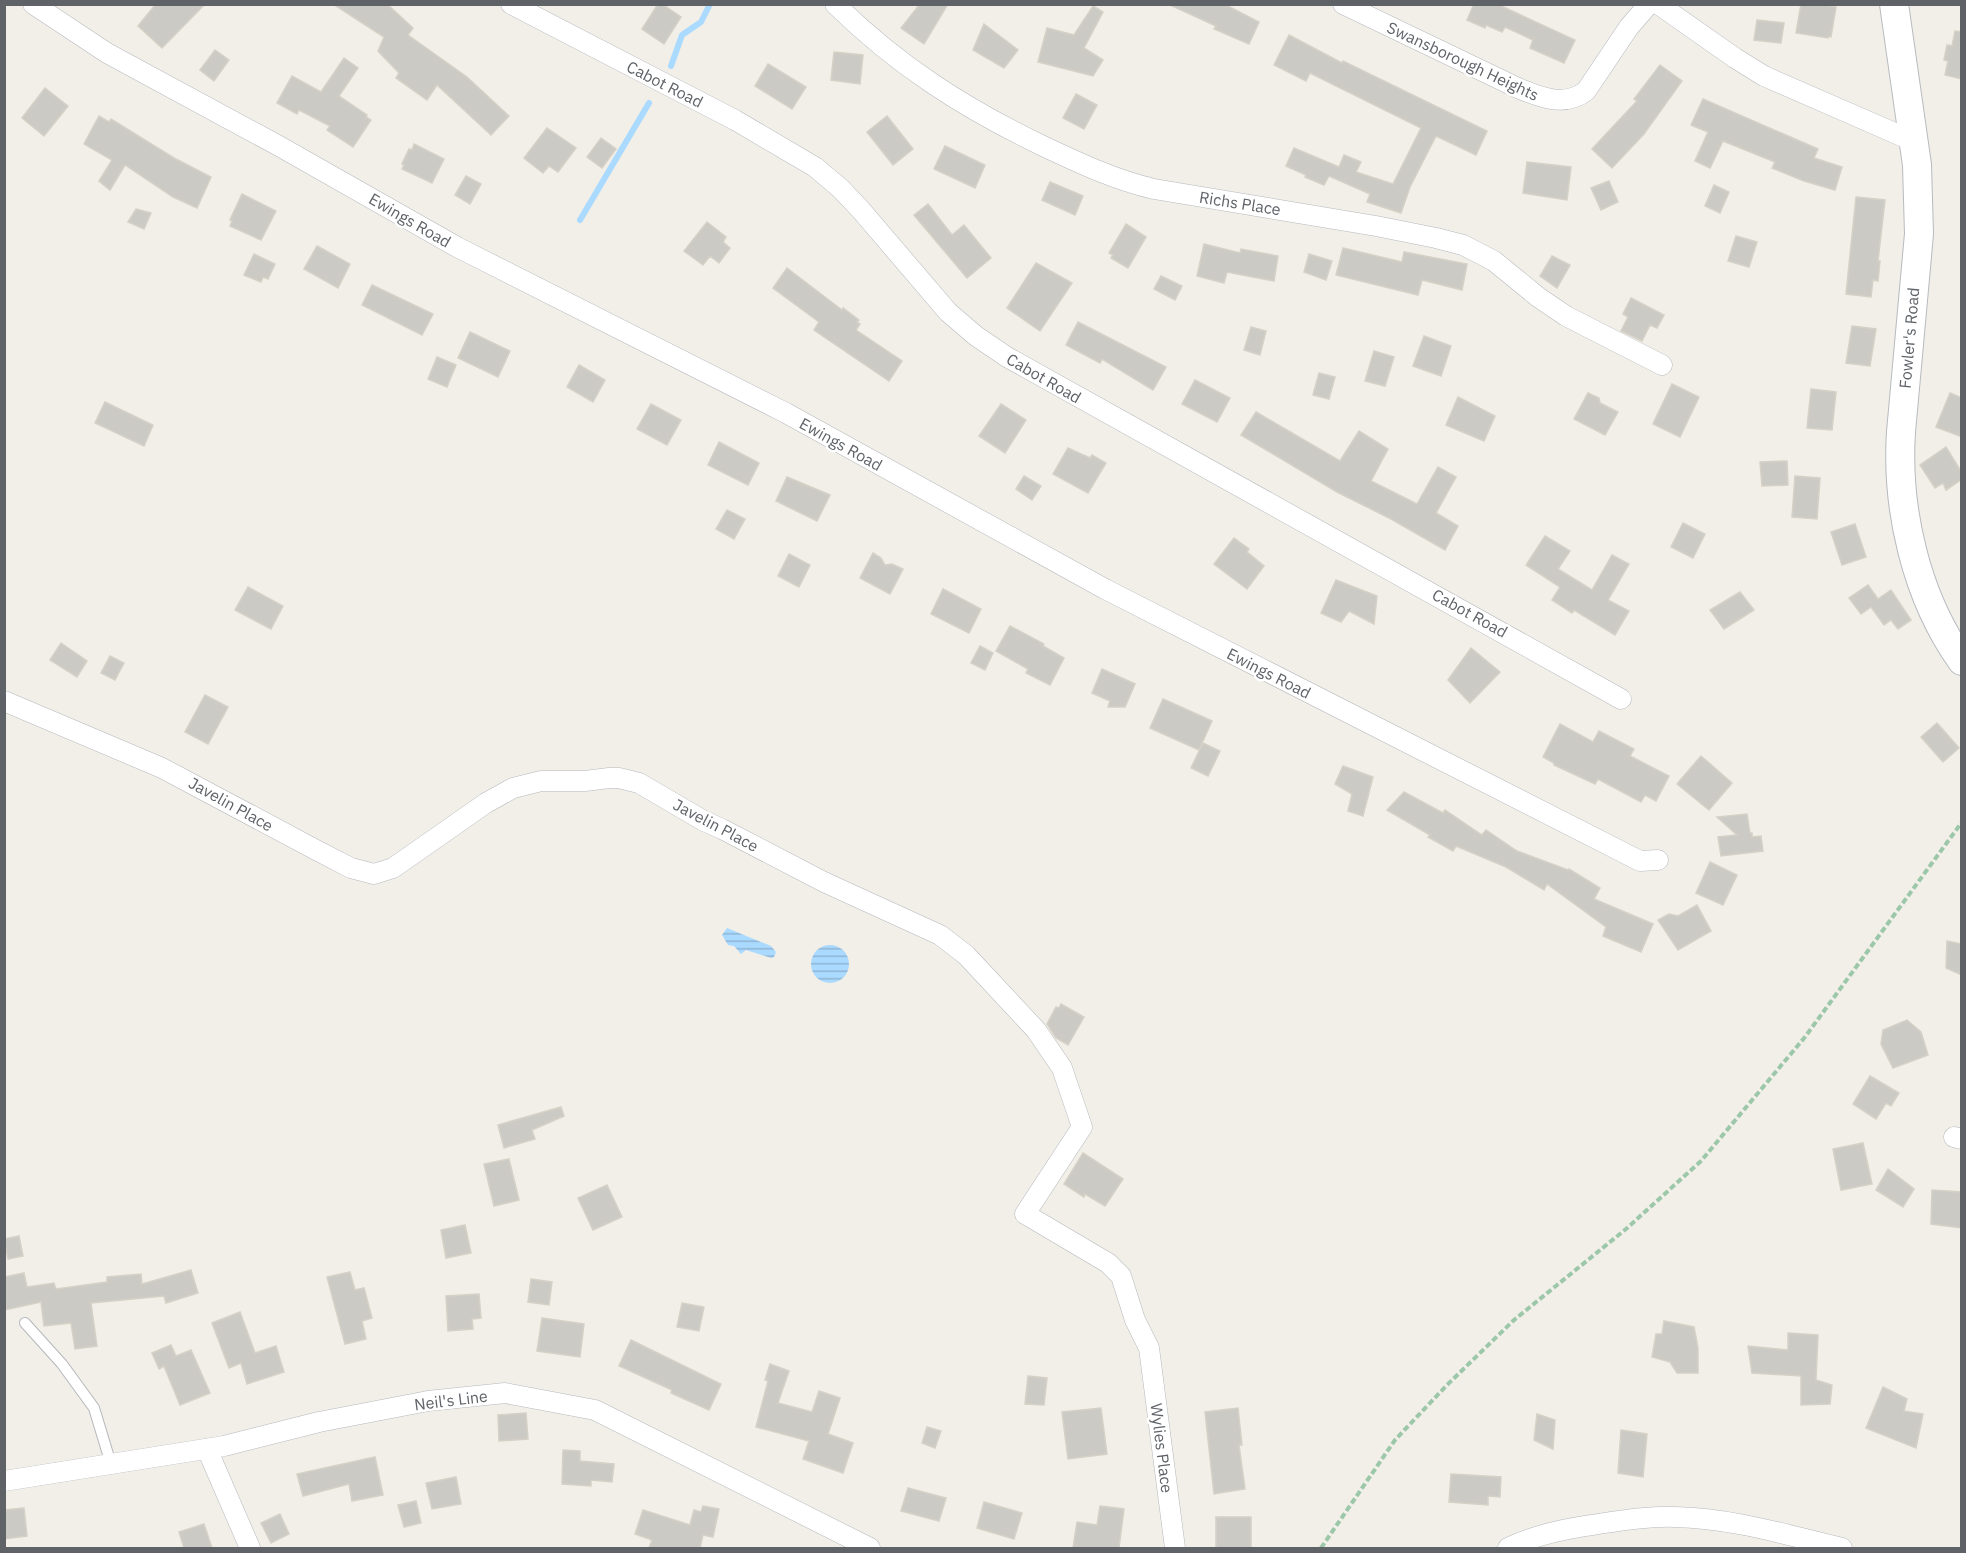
<svg xmlns="http://www.w3.org/2000/svg" width="1966" height="1553" viewBox="0 0 1966 1553" font-family="'IBM Plex Sans',sans-serif">
	<style>
		.water { fill: url(#water-rules) }
		.lines { fill: none; stroke-linecap: round; stroke-linejoin: round }
		.stream { stroke: #aadaff; stroke-width: 6 }
		.building { fill: #cccac5; stroke: #d6d1c6; stroke-width: 1.5 }
		.lane-casing { stroke: #b5b8bc; stroke-width: 12 }
		.street-casing { stroke: #b5b8bc; stroke-width: 21 }
		.secondary-casing { stroke: #b6babf; stroke-width: 30 }
		.path { stroke: #9cc7a9; stroke-width: 4; stroke-dasharray: 6 3; stroke-linecap: butt }
		.lane { stroke: #fff; stroke-width: 10 }
		.street { stroke: #fff; stroke-width: 20 }
		.secondary { stroke: #fff; stroke-width: 28 }
		.labels { text-anchor: middle; dominant-baseline: central; stroke-width: 5; stroke-linejoin: round; paint-order: stroke }
		.street-label { font-size: 16px; fill: #5f6368; stroke: #fff }
	</style>
	<defs>
		<pattern id="water-rules" width="6" height="5" patternUnits="userSpaceOnUse" patternTransform="scale(1.5)"><rect width="6" height="5" fill="#aadaff"/><path d="M0 2.5h6" fill="none" stroke="#8eb4d2"/></pattern>
	</defs>
	<rect width="100%" height="100%" fill="#f1efe8"/>
	<!-- water -->
	<g class="water">
		<polygon points="727,928 771,946 776,952 774,957 771,958 746,950 741,954 734,946 728,945 722,935"/>
		<circle cx="830" cy="964" r="19"/>
	</g>
	<g class="lines">
		<!-- stream -->
		<g class="stream">
			<polyline points="671,66 682,35 701,22 710,4"/>
			<polyline points="580,220 649,103"/>
		</g>
	</g>
	<!-- building -->
	<g class="building">
		<polygon points="156,4 205,4 162,48 138,26"/>
		<polygon points="333,4 387,4 413,28 408,35 467,77 509,116 491,135 437,85 427,100 396,78 399,73 378,51 384,37"/>
		<polygon points="658,4 662,4 681,17 664,44 642,29"/>
		<polygon points="920,4 948,4 924,44 901,28"/>
		<polygon points="1168,4 1224,4 1259,22 1249,44 1214,29 1216,26"/>
		<polygon points="1474,4 1497,4 1575,40 1564,63 1530,48 1533,40 1505,27 1502,32 1486,25 1485,28 1467,20"/>
		<polygon points="1801,4 1830,4 1830,6 1836,7 1831,37 1829,36 1828,38 1796,33"/>
		<polygon points="1093,6 1103,12 1084,48 1103,60 1093,76 1038,62 1047,28 1074,35"/>
		<polygon points="1757,20 1784,23 1781,43 1754,40"/>
		<polygon points="984,24 1018,50 1004,68 973,50"/>
		<polygon points="1955,31 1962,32 1962,79 1945,75 1948,61 1944,60 1947,45 1952,46"/>
		<polygon points="1289,35 1342,63 1343,61 1487,131 1476,155 1436,136 1410,187 1401,213 1367,202 1370,194 1329,176 1324,185 1305,177 1306,175 1286,166 1294,148 1339,167 1344,155 1361,162 1356,172 1393,184 1421,128 1310,73 1306,81 1274,65"/>
		<polygon points="215,50 229,60 214,81 200,70"/>
		<polygon points="834,52 863,55 860,84 831,80"/>
		<polygon points="344,58 358,68 339,96 367,115 366,117 371,120 353,147 327,130 330,126 299,110 297,114 277,103 292,76 321,92"/>
		<polygon points="768,64 806,87 792,109 755,86"/>
		<polygon points="1660,65 1682,81 1644,134 1612,168 1592,149 1637,101 1634,99"/>
		<polygon points="45,88 68,106 44,136 22,118"/>
		<polygon points="1076,94 1097,105 1084,129 1063,118"/>
		<polygon points="1703,99 1818,149 1814,158 1842,167 1835,190 1804,181 1772,168 1775,162 1723,141 1710,168 1695,161 1708,132 1691,125"/>
		<polygon points="99,116 109,122 111,119 174,158 211,177 197,208 173,197 125,165 110,190 99,181 112,160 84,144"/>
		<polygon points="887,116 913,149 893,165 867,132"/>
		<polygon points="547,128 576,148 558,172 549,166 543,173 524,158"/>
		<polygon points="601,138 616,149 602,168 587,157"/>
		<polygon points="414,144 444,159 432,183 402,169 404,165 402,164 409,149 412,150"/>
		<polygon points="945,146 985,165 975,188 934,169"/>
		<polygon points="1527,162 1571,167 1567,200 1523,193"/>
		<polygon points="466,176 481,184 470,204 455,195"/>
		<polygon points="1609,181 1618,202 1601,210 1591,188"/>
		<polygon points="1050,182 1083,196 1075,215 1042,200"/>
		<polygon points="1714,185 1729,192 1720,213 1705,206"/>
		<polygon points="242,194 276,211 261,240 230,226 232,221 230,220"/>
		<polygon points="1856,197 1885,200 1878,261 1880,261 1878,281 1873,280 1871,297 1846,294"/>
		<polygon points="928,204 952,235 964,225 991,258 967,278 914,215"/>
		<polygon points="136,209 151,213 144,229 128,222"/>
		<polygon points="707,222 726,237 723,242 730,248 719,263 710,256 703,265 684,251"/>
		<polygon points="1126,224 1146,237 1128,268 1111,258 1113,255 1109,253"/>
		<polygon points="1736,236 1757,242 1749,267 1728,261"/>
		<polygon points="1204,244 1240,253 1241,249 1278,256 1274,281 1227,272 1224,283 1197,276"/>
		<polygon points="317,246 350,264 338,288 304,269"/>
		<polygon points="1343,248 1402,262 1404,252 1467,264 1462,290 1422,280 1418,295 1336,275"/>
		<polygon points="254,254 275,264 268,279 263,277 261,282 244,275"/>
		<polygon points="1309,254 1332,261 1326,280 1304,272"/>
		<polygon points="1552,256 1570,265 1557,288 1540,276"/>
		<polygon points="1036,263 1072,283 1040,331 1007,308"/>
		<polygon points="787,268 842,310 843,308 859,320 857,322 860,324 856,330 902,361 889,381 814,330 819,322 773,288"/>
		<polygon points="1161,276 1182,286 1175,300 1154,289"/>
		<polygon points="372,285 433,314 422,335 362,305"/>
		<polygon points="1631,298 1664,315 1657,328 1650,325 1642,341 1621,331 1628,317 1623,314"/>
		<polygon points="1078,322 1166,367 1153,390 1102,359 1100,363 1066,345"/>
		<polygon points="1852,326 1876,329 1870,366 1846,363"/>
		<polygon points="1251,327 1266,331 1260,355 1244,350"/>
		<polygon points="470,332 510,351 498,377 458,358"/>
		<polygon points="1424,336 1451,346 1441,376 1413,366"/>
		<polygon points="1374,351 1394,357 1385,386 1365,381"/>
		<polygon points="437,357 456,365 447,387 428,379"/>
		<polygon points="579,365 605,380 593,402 567,387"/>
		<polygon points="1319,373 1335,377 1329,399 1313,395"/>
		<polygon points="1195,380 1230,398 1217,422 1182,404"/>
		<polygon points="1672,384 1699,397 1680,437 1653,424"/>
		<polygon points="1811,389 1836,392 1832,430 1807,428"/>
		<polygon points="1588,393 1599,398 1600,403 1618,412 1605,435 1574,419"/>
		<polygon points="1950,393 1962,398 1962,437 1936,427"/>
		<polygon points="1458,397 1495,416 1484,441 1446,425"/>
		<polygon points="105,402 153,425 144,446 95,423"/>
		<polygon points="651,404 681,420 667,445 637,429"/>
		<polygon points="1001,404 1026,420 1005,453 979,436"/>
		<polygon points="1256,412 1340,461 1359,431 1388,449 1371,481 1417,504 1438,467 1456,477 1436,513 1458,526 1445,550 1391,519 1337,492 1241,435"/>
		<polygon points="719,442 759,463 748,485 708,465"/>
		<polygon points="1946,447 1962,473 1962,479 1946,490 1943,483 1935,488 1920,465"/>
		<polygon points="1068,448 1090,458 1092,455 1106,463 1088,493 1053,474"/>
		<polygon points="1787,461 1788,485 1762,486 1760,462"/>
		<polygon points="1024,476 1041,486 1032,500 1016,489"/>
		<polygon points="1795,476 1820,478 1817,519 1792,517"/>
		<polygon points="787,477 830,495 817,521 776,501"/>
		<polygon points="727,510 745,519 734,539 716,529"/>
		<polygon points="1683,523 1705,534 1693,558 1671,547"/>
		<polygon points="1855,524 1866,557 1842,565 1831,532"/>
		<polygon points="1545,536 1570,551 1558,569 1592,590 1612,555 1629,564 1608,600 1629,611 1615,635 1574,610 1572,613 1552,600 1560,587 1526,565"/>
		<polygon points="1234,538 1249,549 1247,552 1264,566 1247,589 1214,564"/>
		<polygon points="873,553 881,558 885,565 892,564 903,569 890,594 860,578"/>
		<polygon points="789,554 810,565 799,587 778,576"/>
		<polygon points="1336,580 1377,596 1374,624 1349,611 1341,622 1321,613"/>
		<polygon points="1868,585 1878,599 1891,590 1911,620 1898,629 1891,620 1884,625 1871,607 1861,614 1849,598"/>
		<polygon points="248,587 283,606 271,629 235,610"/>
		<polygon points="943,589 981,609 969,633 931,614"/>
		<polygon points="1740,592 1754,610 1724,629 1710,610"/>
		<polygon points="1010,626 1044,644 1043,646 1064,658 1050,685 1026,673 1028,669 996,651"/>
		<polygon points="61,643 87,661 77,677 50,660"/>
		<polygon points="980,646 993,653 985,670 971,663"/>
		<polygon points="1471,648 1500,672 1470,703 1448,680"/>
		<polygon points="110,656 124,663 115,680 101,673"/>
		<polygon points="1102,669 1135,684 1125,707 1108,707 1110,701 1092,693"/>
		<polygon points="205,695 228,707 208,744 185,732"/>
		<polygon points="1163,699 1212,721 1199,750 1150,728"/>
		<polygon points="1937,723 1959,748 1943,762 1921,737"/>
		<polygon points="1560,724 1593,742 1599,731 1634,749 1630,756 1669,776 1656,801 1645,795 1641,802 1598,779 1595,784 1554,765 1554,763 1543,757"/>
		<polygon points="1203,743 1220,751 1208,776 1191,768"/>
		<polygon points="1701,756 1732,783 1709,810 1677,784"/>
		<polygon points="1343,766 1373,777 1363,816 1348,811 1352,794 1335,784"/>
		<polygon points="1404,792 1443,813 1445,810 1482,835 1486,830 1517,851 1568,870 1569,869 1600,888 1594,899 1653,924 1641,952 1603,936 1606,927 1547,884 1544,890 1506,867 1456,846 1453,851 1428,837 1430,835 1387,810"/>
		<polygon points="1747,814 1750,833 1752,833 1752,837 1761,836 1763,851 1721,856 1718,837 1737,835 1717,817"/>
		<polygon points="1710,862 1737,875 1723,905 1696,893"/>
		<polygon points="1697,905 1711,931 1678,950 1658,920 1669,914 1678,916"/>
		<polygon points="1947,941 1962,944 1962,975 1946,968"/>
		<polygon points="1061,1004 1084,1017 1068,1045 1056,1038 1047,1024 1056,1007 1059,1008"/>
		<polygon points="1907,1020 1921,1032 1928,1055 1893,1068 1881,1044 1883,1030"/>
		<polygon points="1870,1076 1899,1093 1891,1106 1886,1103 1876,1119 1853,1104"/>
		<polygon points="561,1107 564,1116 532,1130 535,1139 504,1148 498,1125"/>
		<polygon points="1863,1143 1872,1184 1841,1190 1833,1149"/>
		<polygon points="1083,1153 1123,1179 1105,1206 1085,1194 1084,1197 1064,1184"/>
		<polygon points="509,1159 519,1200 494,1206 484,1164"/>
		<polygon points="1888,1169 1914,1189 1903,1207 1876,1190"/>
		<polygon points="607,1185 622,1217 593,1230 578,1198"/>
		<polygon points="1932,1190 1962,1192 1962,1228 1931,1224"/>
		<polygon points="465,1225 471,1253 446,1258 441,1230"/>
		<polygon points="19,1236 23,1256 8,1259 4,1239"/>
		<polygon points="191,1270 198,1293 166,1303 164,1296 91,1303 97,1346 75,1349 71,1323 44,1326 41,1302 4,1310 4,1277 24,1273 27,1287 54,1283 56,1289 107,1282 107,1277 141,1274 142,1284"/>
		<polygon points="350,1272 355,1290 364,1288 372,1318 362,1321 366,1339 345,1344 327,1277"/>
		<polygon points="531,1279 552,1282 549,1305 528,1302"/>
		<polygon points="479,1294 481,1318 472,1319 473,1329 448,1331 446,1296"/>
		<polygon points="682,1303 704,1307 699,1331 677,1327"/>
		<polygon points="240,1312 255,1353 276,1346 284,1372 247,1384 241,1363 229,1368 212,1323"/>
		<polygon points="542,1318 584,1324 580,1357 537,1351"/>
		<polygon points="1664,1321 1694,1327 1698,1348 1698,1373 1677,1373 1670,1362 1652,1357 1656,1334 1662,1334"/>
		<polygon points="1788,1333 1818,1335 1816,1380 1832,1385 1830,1404 1801,1405 1801,1376 1752,1373 1748,1346 1788,1350"/>
		<polygon points="631,1340 721,1384 709,1410 671,1393 672,1390 619,1366"/>
		<polygon points="171,1345 176,1356 191,1350 210,1393 180,1405 164,1366 159,1369 152,1353"/>
		<polygon points="770,1364 789,1371 778,1403 812,1412 819,1391 840,1398 828,1434 853,1443 843,1473 803,1459 809,1441 756,1427 768,1381 765,1380"/>
		<polygon points="1028,1376 1047,1378 1044,1405 1025,1404"/>
		<polygon points="1883,1387 1907,1399 1904,1411 1923,1414 1916,1448 1866,1428"/>
		<polygon points="1101,1408 1107,1454 1068,1459 1062,1412"/>
		<polygon points="1238,1408 1242,1445 1239,1445 1245,1489 1214,1494 1205,1412"/>
		<polygon points="526,1413 528,1439 499,1441 498,1415"/>
		<polygon points="1537,1414 1555,1420 1553,1449 1534,1440"/>
		<polygon points="927,1427 941,1431 935,1448 922,1443"/>
		<polygon points="1621,1430 1647,1434 1643,1477 1618,1473"/>
		<polygon points="563,1450 580,1451 580,1461 614,1464 612,1482 591,1480 591,1486 562,1484"/>
		<polygon points="375,1457 383,1495 352,1501 349,1484 303,1496 297,1474"/>
		<polygon points="1451,1474 1501,1477 1500,1497 1488,1496 1488,1505 1449,1502"/>
		<polygon points="456,1477 461,1504 432,1509 426,1483"/>
		<polygon points="908,1488 946,1498 939,1521 901,1511"/>
		<polygon points="416,1501 421,1523 404,1527 398,1505"/>
		<polygon points="984,1502 1022,1513 1014,1539 977,1528"/>
		<polygon points="703,1506 719,1509 713,1537 703,1535 700,1548 649,1548 652,1540 635,1534 643,1510 690,1525 694,1510 701,1512"/>
		<polygon points="1100,1506 1124,1509 1119,1548 1073,1548 1077,1522 1097,1525"/>
		<polygon points="24,1508 27,1536 4,1539 4,1510"/>
		<polygon points="280,1514 289,1534 271,1543 261,1523"/>
		<rect x="1216" y="1517" width="35" height="31"/>
		<polygon points="204,1524 212,1548 184,1548 179,1532"/>
	</g>
	<g class="lines">
		<!-- lane casing -->
		<g class="lane-casing">
			<polyline id="lane" points="25,1323 62,1364 94,1408 111,1464"/>
		</g>
		<!-- street casing -->
		<g class="street-casing">
			<g id="street">
				<polyline points="33,4 107,53 279,146 457,247 786,413 1105,589 1640,861 1658,860"/>
				<polyline points="511,4 735,120 815,167 840,188 860,209 948,312 976,336 1007,357 1621,699"/>
				<path d="M835 4C898 66 964 108 1043 146 1079 163 1115 180 1154 189L1376 226 1436 238 1463 245 1494 261 1538 297 1566 316 1662 365"/>
				<path d="M1343 4 1520 89C1542 98 1565 107 1586 91L1629 27 1649 4"/>
				<polyline points="1658,4 1735,58 1764,76 1913,141"/>
				<polyline points="4,701 162,768 318,851 351,868 374,874 393,868 486,803 513,788 541,781 585,781 609,778 619,778 639,783 704,821 722,829 824,882 940,935 966,955 1036,1030 1062,1068 1082,1127 1025,1214 1108,1263 1121,1276 1135,1320 1149,1348 1175,1548"/>
				<polyline points="1954,1137 1962,1139"/>
				<polyline points="207,1449 250,1548"/>
				<polyline points="4,1481 224,1446 319,1422 428,1401 505,1393 595,1410 870,1548"/>
				<path d="M1508 1548C1534 1535 1564 1529 1592 1525 1619 1521 1647 1516 1675 1517 1731 1518 1787 1535 1842 1548"/>
			</g>
		</g>
		<!-- secondary casing -->
		<g class="secondary-casing">
			<path id="secondary" d="M1894 4 1917 165 1919 234 1901 432C1896 509 1916 597 1962 661"/>
		</g>
		<!-- path -->
		<polyline class="path" points="1321,1548 1395,1440 1447,1385 1514,1320 1626,1229 1701,1161 1805,1037 1962,822"/>
		<!-- lane -->
		<use href="#lane" class="lane"/>
		<!-- street -->
		<use href="#street" class="street"/>
		<!-- secondary -->
		<use href="#secondary" class="secondary"/>
	</g>
	<g class="labels">
		<!-- street labels -->
		<g class="street-label">
			<text transform="translate(1463 61) rotate(25)">Swansborough Heights</text>
			<text transform="translate(665 84) rotate(27)">Cabot Road</text>
			<text transform="translate(1240 203) rotate(9)">Richs Place</text>
			<text transform="translate(410 220) rotate(30)">Ewings Road</text>
			<text transform="translate(1909 338) rotate(-85)">Fowler's Road</text>
			<text transform="translate(1044 378) rotate(30)">Cabot Road</text>
			<text transform="translate(841 444) rotate(29)">Ewings Road</text>
			<text transform="translate(1470 613) rotate(29)">Cabot Road</text>
			<text transform="translate(1269 673) rotate(27)">Ewings Road</text>
			<text transform="translate(231 804) rotate(29)">Javelin Place</text>
			<text transform="translate(716 825) rotate(28)">Javelin Place</text>
			<text transform="translate(451 1400) rotate(-7)">Neil's Line</text>
			<text transform="translate(1162 1448) rotate(83)">Wylies Place</text>
		</g>
	</g>
	<!-- border -->
	<rect width="1966" height="1553" fill="none" stroke="#5f6368" stroke-width="12"/>
</svg>
